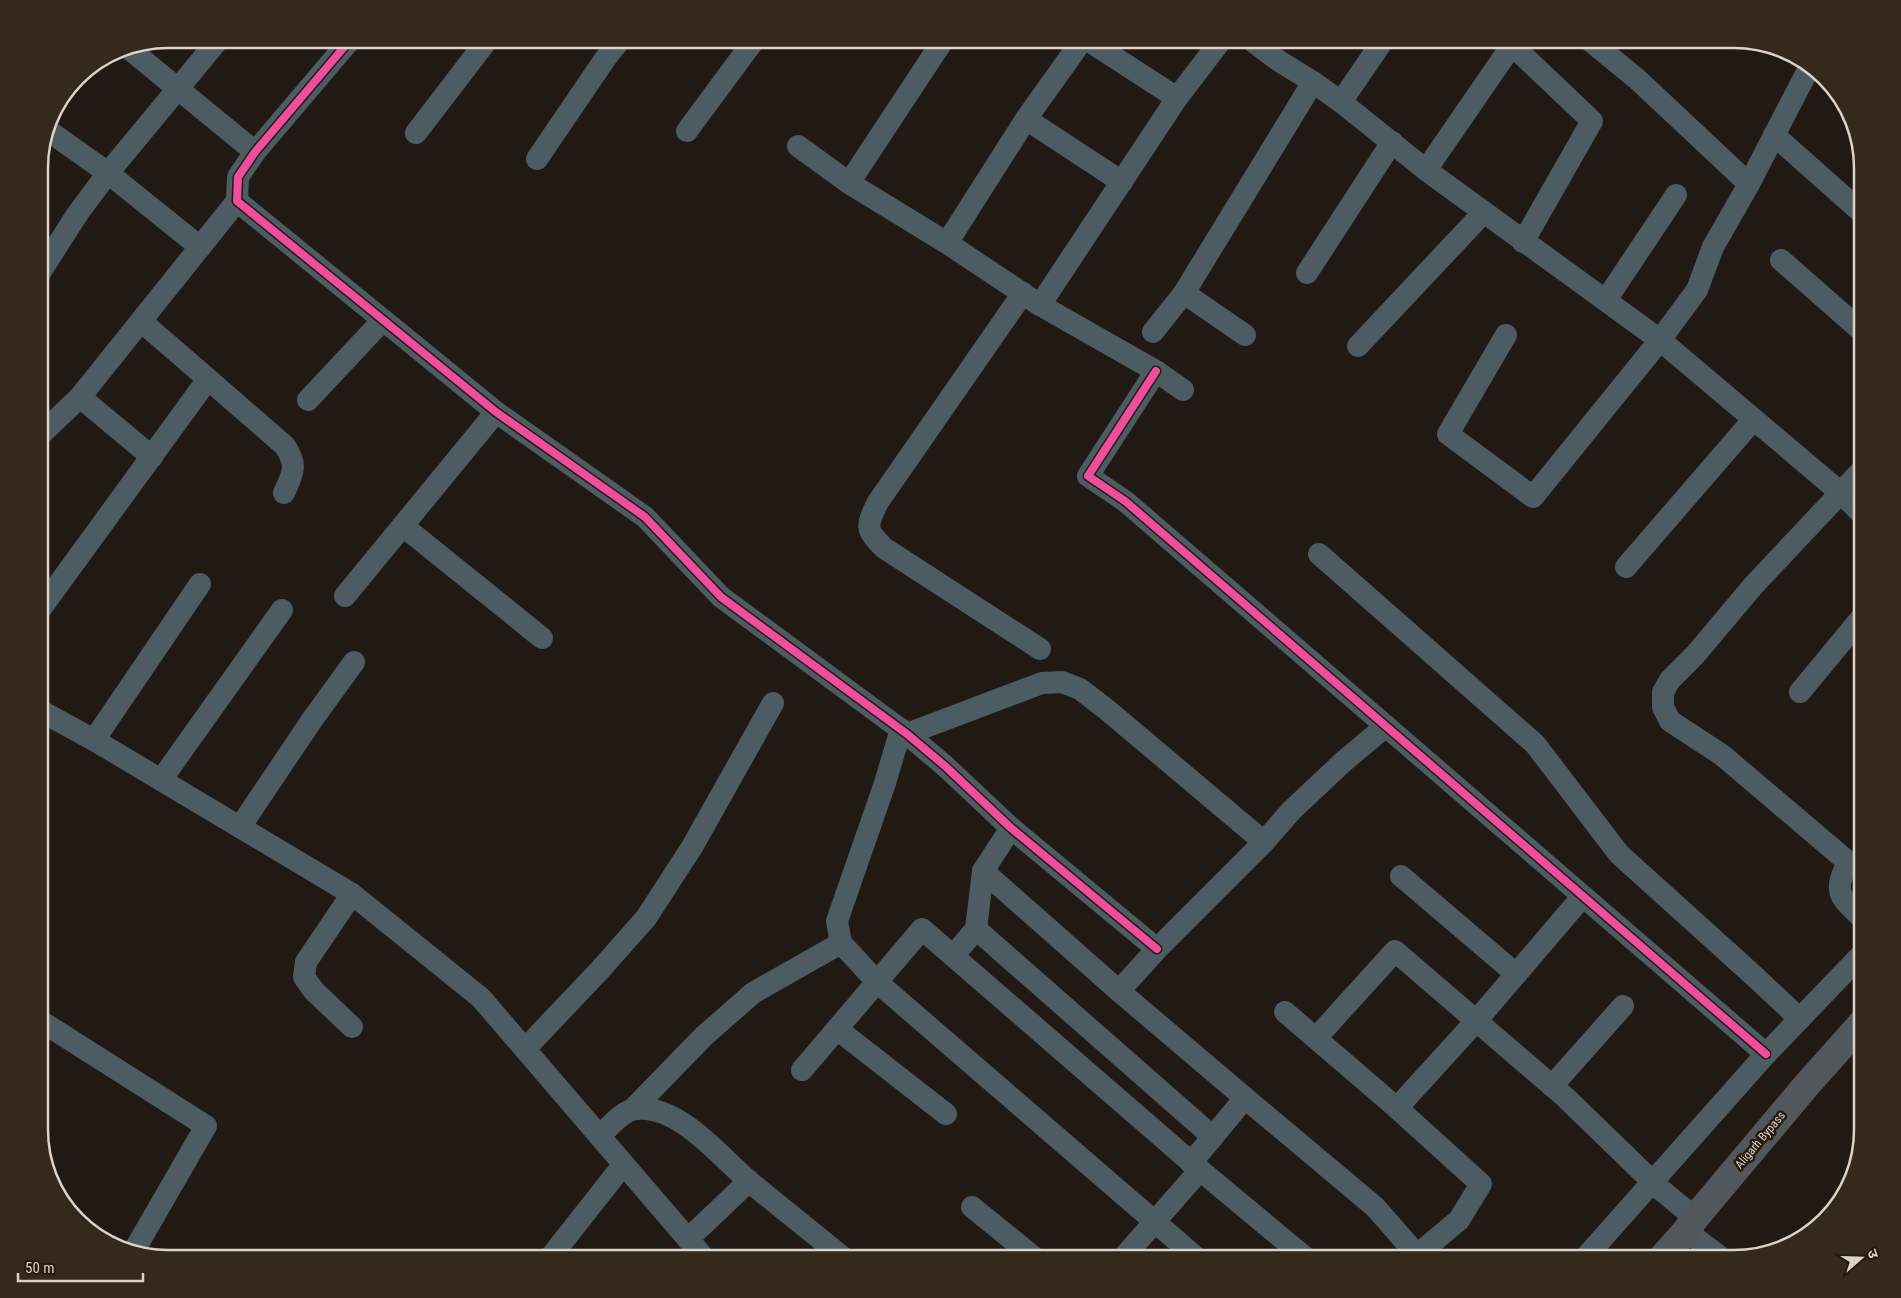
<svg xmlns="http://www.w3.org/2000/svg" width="1901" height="1298" viewBox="0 0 1901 1298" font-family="'Roboto Condensed','Noto Sans Devanagari',sans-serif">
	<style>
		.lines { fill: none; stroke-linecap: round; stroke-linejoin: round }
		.minor { stroke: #4d5b62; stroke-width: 22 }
		.highway { stroke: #52575b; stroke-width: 28 }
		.cycleway-casing { stroke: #271a0e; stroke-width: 11 }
		.cycleway { stroke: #ef4d9e; stroke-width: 8 }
		.labels { text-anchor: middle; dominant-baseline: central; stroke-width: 5; stroke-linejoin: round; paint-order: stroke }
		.street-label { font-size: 12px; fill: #dcd2ca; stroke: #271a0e }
		.rim { fill: none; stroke: #dcd2ca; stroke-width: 2.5 }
	</style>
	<rect width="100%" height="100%" fill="#211a14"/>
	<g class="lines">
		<!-- minor -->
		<g class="minor">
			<polyline points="351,39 255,152 238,177 237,201 496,412 645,517 721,597 907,734 945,766 1011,828 1157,949"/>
			<polyline points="944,39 849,183 947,243 1040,305 1156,371 1183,390"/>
			<polyline points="1086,39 1177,98"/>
			<polyline points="1588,39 1637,79 1749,184"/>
			<polyline points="1251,40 1279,61 1313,82"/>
			<polyline points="127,47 255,152"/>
			<polyline points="1341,102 1426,170 1660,340 1841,493 1862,514"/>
			<polyline points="1026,119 1122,182"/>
			<polyline points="46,129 108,173 200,247"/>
			<polyline points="687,131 755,39"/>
			<polyline points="416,133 488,39"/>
			<polyline points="1774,135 1862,213"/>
			<polyline points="798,146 849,183"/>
			<polyline points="537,159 605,59 621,39"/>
			<polyline points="1426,170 1512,45 1592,121 1523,242"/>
			<polyline points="947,243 1026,119 1083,39"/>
			<polyline points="1781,260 1862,331"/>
			<polyline points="1307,273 1392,142"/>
			<polyline points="39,274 78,213 108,173 219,39"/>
			<path d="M1023 293 878 502C866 526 865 529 884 548L1040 649"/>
			<polyline points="1184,293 1245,335"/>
			<polyline points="1606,300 1676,195"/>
			<polyline points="1040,305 1177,98 1222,39"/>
			<polyline points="1153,332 1184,293 1313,82 1341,102 1384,39"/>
			<polyline points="1506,335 1448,434 1533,497 1660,340 1697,290 1713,247 1749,184 1810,66"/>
			<polyline points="1358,346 1484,212"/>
			<polyline points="1156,371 1088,476 1125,501 1766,1054"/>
			<path d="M208 379 285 446C298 466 293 473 284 493"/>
			<polyline points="308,400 383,320"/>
			<polyline points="39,436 80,397"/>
			<polyline points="152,457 80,397 237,201"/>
			<path d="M1862 470 1753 586 1695 655 1670 680 1663 692V707L1670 721 1722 755 1848 862C1833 893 1839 896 1862 918"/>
			<polyline points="403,526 542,638"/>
			<polyline points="1319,554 1535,744 1619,854 1753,975 1800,1019"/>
			<polyline points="1626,567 1753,420"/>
			<polyline points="345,596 496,412"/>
			<polyline points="39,611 208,379 142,322"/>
			<polyline points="1800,692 1862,617"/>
			<polyline points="39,710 94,740 352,894 481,998 705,1259"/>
			<polyline points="901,729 885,783 837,921 841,943 877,982 1198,1259"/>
			<polyline points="907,734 1042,683 1062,682 1080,689 1106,709 1264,842"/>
			<polyline points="94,740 200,584"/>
			<polyline points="161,780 282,610"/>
			<polyline points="240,827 312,720 354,662"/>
			<polyline points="983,871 1119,991 1245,1098"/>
			<polyline points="1401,876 1516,974"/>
			<polyline points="352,894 306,962 304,977 314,991 352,1027"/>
			<polyline points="976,929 1213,1137"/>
			<polyline points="953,956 976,929 983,871 1011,828"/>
			<polyline points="1119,991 1157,949 1264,842 1291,811 1343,762 1386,726"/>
			<polyline points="1285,1012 1397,1108 1481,1184 1459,1220 1417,1255"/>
			<polyline points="39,1020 206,1126 135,1249"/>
			<polyline points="837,1029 946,1114"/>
			<polyline points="1316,1038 1395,951 1565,1097 1660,1189 1695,1218"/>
			<polyline points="525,1049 599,971 646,918 692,847 773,703"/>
			<polyline points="802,1070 922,929 1200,1170 1307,1259"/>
			<polyline points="1552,1086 1623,1006"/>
			<polyline points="1397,1108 1477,1020 1582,897"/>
			<polyline points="633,1109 704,1036 753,993 841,943"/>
			<path d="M600 1136C609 1127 623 1110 636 1109 679 1104 721 1158 751 1183 782 1208 814 1234 845 1259"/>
			<polyline points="1191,1163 1245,1098 1375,1207 1417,1255 1423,1259"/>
			<polyline points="972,1207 1036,1259"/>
			<polyline points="1686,1231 1723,1259"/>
			<polyline points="688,1239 749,1181"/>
			<polyline points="549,1259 623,1165"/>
			<polyline points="1122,1259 1200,1170"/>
			<polyline points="1584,1259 1766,1054 1862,954"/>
		</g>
		<!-- highway -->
		<polyline class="highway" points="1661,1259 1686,1231 1695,1218 1805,1087 1862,1023"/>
		<!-- cycleway casing -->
		<g class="cycleway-casing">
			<g id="cycleway">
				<polyline points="351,39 255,152 238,177 237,201 496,412 645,517 721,597 907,734 945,766 1011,828 1157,949"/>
				<polyline points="1156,371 1088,476 1125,501 1766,1054"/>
			</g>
		</g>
		<!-- cycleway -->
		<use href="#cycleway" class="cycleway"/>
	</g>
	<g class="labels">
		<!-- street labels -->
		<g class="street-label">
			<text transform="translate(1760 1140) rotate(-50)">Aligarh Bypass</text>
		</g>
	</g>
	<!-- crop -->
	<path d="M0 0H1901V1298H0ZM168 48H1734A120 120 0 0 1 1854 168V1130A120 120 0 0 1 1734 1250H168A120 120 0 0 1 48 1130V168A120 120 0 0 1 168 48Z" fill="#35291d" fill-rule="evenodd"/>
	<path class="rim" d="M168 48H1734A120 120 0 0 1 1854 168V1130A120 120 0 0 1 1734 1250H168A120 120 0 0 1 48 1130V168A120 120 0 0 1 168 48Z"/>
	<!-- north arrow -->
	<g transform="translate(1861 1258) rotate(70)" stroke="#271a0e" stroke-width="4" paint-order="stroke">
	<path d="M0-4L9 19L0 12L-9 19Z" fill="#dcd2ca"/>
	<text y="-8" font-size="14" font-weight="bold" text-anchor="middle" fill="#dcd2ca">उ</text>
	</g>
	<!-- scale -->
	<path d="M18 1273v8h125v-8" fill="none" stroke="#dcd2ca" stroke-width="2.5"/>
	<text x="25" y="1273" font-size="15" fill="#dcd2ca" stroke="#271a0e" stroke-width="4" paint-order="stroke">50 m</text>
</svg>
